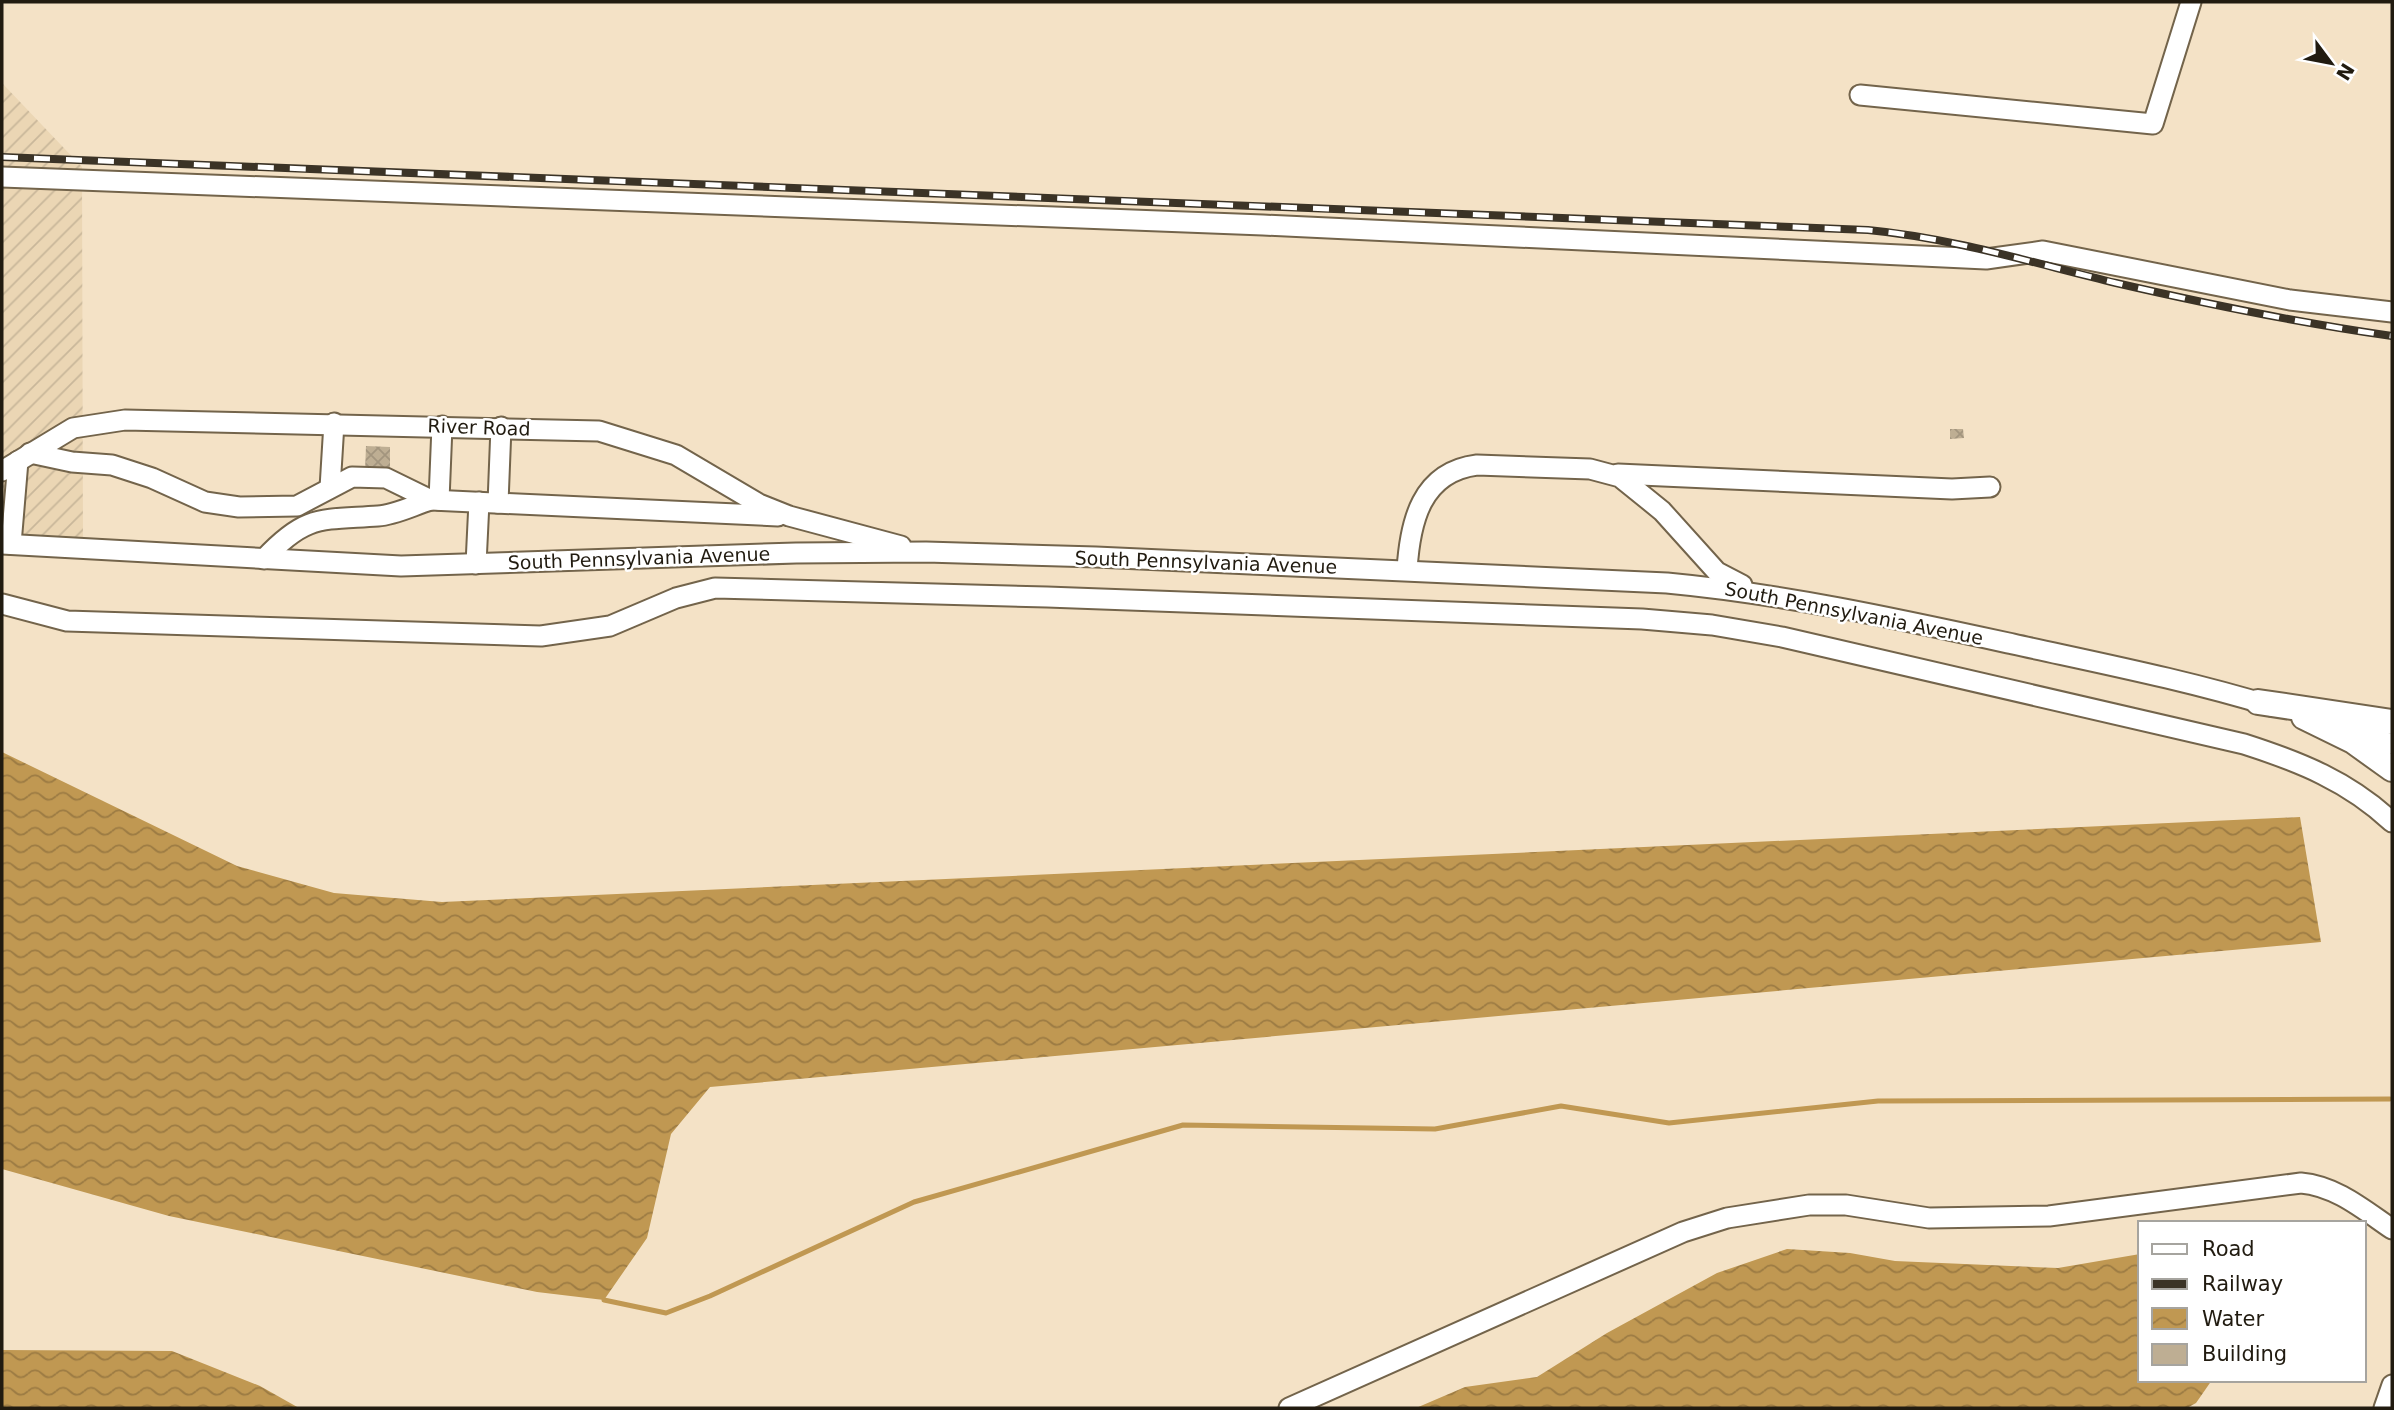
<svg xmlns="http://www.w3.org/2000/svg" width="2394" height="1410" viewBox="0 0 2394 1410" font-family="'DejaVu Sans',sans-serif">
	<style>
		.industrial { fill: url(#industrial-furrows) }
		.water { fill: url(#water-waves) }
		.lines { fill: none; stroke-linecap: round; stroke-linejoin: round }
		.stream { stroke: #c09852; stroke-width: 5 }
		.building { fill: url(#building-cross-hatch) }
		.minor-casing { stroke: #73644b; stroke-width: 23 }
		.major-casing { stroke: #73644b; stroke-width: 28 }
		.minor { stroke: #fff; stroke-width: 19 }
		.major { stroke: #fff; stroke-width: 24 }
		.rail-casing { stroke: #3b3326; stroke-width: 8 }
		.rail { stroke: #fff; stroke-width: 5; stroke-dasharray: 16; stroke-linecap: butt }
		.labels { text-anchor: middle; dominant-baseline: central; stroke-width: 5; stroke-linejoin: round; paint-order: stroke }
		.street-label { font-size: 19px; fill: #211b10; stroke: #fff }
	</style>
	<defs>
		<pattern id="industrial-furrows" width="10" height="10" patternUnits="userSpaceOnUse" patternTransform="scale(1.75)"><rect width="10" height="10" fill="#ebd6b4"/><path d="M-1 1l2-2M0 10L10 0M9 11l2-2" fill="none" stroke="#c9b79a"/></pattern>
		<pattern id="water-waves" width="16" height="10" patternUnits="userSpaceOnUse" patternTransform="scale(1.75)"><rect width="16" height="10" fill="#c09852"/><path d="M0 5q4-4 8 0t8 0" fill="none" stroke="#9c7b43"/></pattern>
		<pattern id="building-cross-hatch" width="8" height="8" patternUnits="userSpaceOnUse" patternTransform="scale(1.75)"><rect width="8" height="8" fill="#beae93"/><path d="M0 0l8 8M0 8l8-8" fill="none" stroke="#a3957e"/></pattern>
	</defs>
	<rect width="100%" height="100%" fill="#f4e2c6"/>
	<!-- industrial -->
	<polygon class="industrial" points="2,83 82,167 83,552 2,554"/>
	<!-- water -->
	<g class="water">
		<polygon points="2,752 237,866 334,893 442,902 2300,817 2321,942 710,1087 671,1134 647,1238 604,1300 537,1292 169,1216 2,1169"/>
		<polygon points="1787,1249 1850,1253 1895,1261 2058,1268 2140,1254 2140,1380 2212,1380 2196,1403 2187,1408 1416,1408 1465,1387 1537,1377 1607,1333 1717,1273"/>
		<polygon points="2,1350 172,1351 260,1386 299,1408 2,1408"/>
	</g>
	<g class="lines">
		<!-- stream -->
		<polyline class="stream" points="604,1300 666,1313 710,1296 914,1202 1183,1125 1435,1129 1561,1106 1669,1123 1878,1101 2390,1099"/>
	</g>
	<!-- building -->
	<g class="building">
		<polygon points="1950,429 1963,429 1964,438 1950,439"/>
		<polygon points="366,446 390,447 390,472 365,471"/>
	</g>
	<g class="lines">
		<!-- minor casing -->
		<g class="minor-casing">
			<g id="minor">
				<polyline points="1860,95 2153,124 2191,2"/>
				<polyline points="2,177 1263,225 1986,259 2043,251 2290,300 2392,312"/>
				<polyline points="30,453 72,462 112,465 152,478 205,502 239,507 297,506 352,477 386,478 431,500 778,516"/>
				<polyline points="2,471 73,428 125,420 599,431 676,455 759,504 789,516 901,546"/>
				<polyline points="1618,474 1952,489 1990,487"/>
				<polyline points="330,488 334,423"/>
				<polyline points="439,500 442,426"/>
				<polyline points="498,503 501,427"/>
				<path d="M2 544 401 566 796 553 926 552 1096 557 1667 583C1784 594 1898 619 2013 644 2099 663 2186 680 2271 706"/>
				<polyline points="11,544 18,461"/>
				<path d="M264 559C306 514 321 520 378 516 395 515 414 505 431 500"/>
				<polyline points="476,564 479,502"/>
				<path d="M1407 570C1410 522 1421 472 1477 465L1590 469 1620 477 1662 511 1717 572 1742 585"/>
				<path d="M2 604 67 621 541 636 610 626 676 598 715 588 1047 597 1642 619 1712 625 1782 637 2244 744C2300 762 2348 781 2392 822"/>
				<polyline points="2343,729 2392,744"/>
				<path d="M1289 1408 1683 1232 1727 1218 1809 1205H1846L1929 1218 2049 1216 2301 1183C2336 1186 2364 1210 2392 1229"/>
				<polyline points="2384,1408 2392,1385"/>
			</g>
		</g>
		<!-- major casing -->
		<g class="major-casing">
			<g id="major">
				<polyline points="2258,702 2392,722"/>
				<polyline points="2304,717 2353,741 2392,769"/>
			</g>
		</g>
		<!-- minor -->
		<use href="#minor" class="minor"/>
		<!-- major -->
		<use href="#major" class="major"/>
		<!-- rail casing -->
		<g class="rail-casing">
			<path id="rail" d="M2 157 1868 230C1953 238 2033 263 2116 283 2207 304 2300 323 2392 336"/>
		</g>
		<!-- rail -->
		<use href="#rail" class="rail"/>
	</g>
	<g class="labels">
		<!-- street labels -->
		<g class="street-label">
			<text transform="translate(479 427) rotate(2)">River Road</text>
			<text transform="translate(639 558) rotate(-2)">South Pennsylvania Avenue</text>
			<text transform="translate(1206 562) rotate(2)">South Pennsylvania Avenue</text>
			<text transform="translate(1854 613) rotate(11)">South Pennsylvania Avenue</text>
		</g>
	</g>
	<!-- border -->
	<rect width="2394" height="1410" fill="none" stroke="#211b10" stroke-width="7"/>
	<!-- legend -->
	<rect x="2138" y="1221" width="228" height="161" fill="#ffffff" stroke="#a6a49f" stroke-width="2"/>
	<rect x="2152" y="1244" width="35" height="10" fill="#ffffff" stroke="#a6a49f" stroke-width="2"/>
	<text x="2202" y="1256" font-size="21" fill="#211b10">Road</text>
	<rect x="2152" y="1279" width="35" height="10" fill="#3b3326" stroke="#a6a49f" stroke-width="2"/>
	<text x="2202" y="1291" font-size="21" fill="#211b10">Railway</text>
	<rect x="2152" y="1308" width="35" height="21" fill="url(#water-waves)" stroke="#a6a49f" stroke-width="2"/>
	<text x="2202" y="1326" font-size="21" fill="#211b10">Water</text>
	<rect x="2152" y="1344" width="35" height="21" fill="#beae93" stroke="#a6a49f" stroke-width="2"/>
	<text x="2202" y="1361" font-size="21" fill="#211b10">Building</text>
	<!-- north arrow -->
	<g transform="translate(2331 63) rotate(122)" stroke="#ffffff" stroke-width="5" paint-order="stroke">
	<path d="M0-5L12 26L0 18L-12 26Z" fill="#211b10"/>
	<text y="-10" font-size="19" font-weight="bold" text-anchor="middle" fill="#211b10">N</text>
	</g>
</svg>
